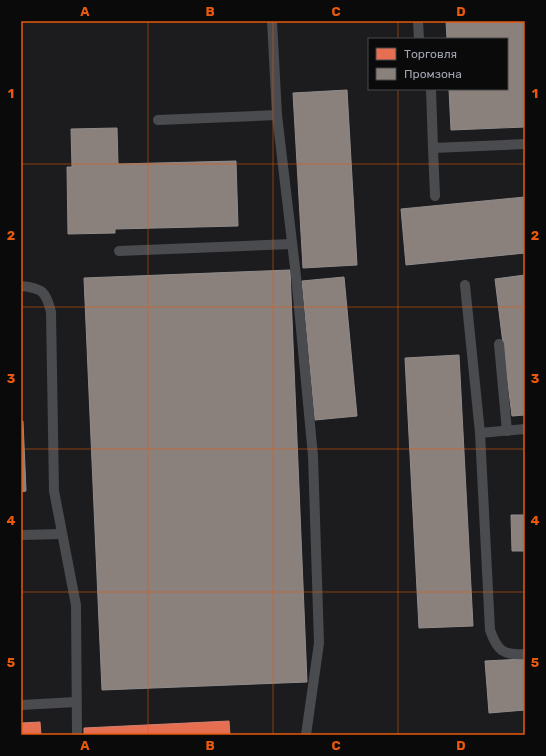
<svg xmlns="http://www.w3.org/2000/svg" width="546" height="756" viewBox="0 0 546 756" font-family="Rubik,sans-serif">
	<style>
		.built { fill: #1c1c1e; fill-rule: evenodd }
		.shops { fill: #e76f51; stroke: #d27f6e }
		.industry { fill: #8a817c; stroke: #918c8c }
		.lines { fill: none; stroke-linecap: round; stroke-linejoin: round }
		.lane { stroke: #4a4b4f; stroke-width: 10 }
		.grid { fill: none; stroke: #e8590c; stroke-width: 1; stroke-opacity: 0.55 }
		.neatline { fill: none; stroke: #e8590c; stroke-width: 1.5 }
		.grid-label { font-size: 13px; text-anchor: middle; font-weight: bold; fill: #e8590c }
	</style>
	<rect width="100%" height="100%" fill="#0f0f10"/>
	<!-- built -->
	<path class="built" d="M21 21H525V735H21ZM369 39H507V89H369Z"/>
	<!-- shops -->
	<g class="shops">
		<polygon points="229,721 230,735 84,735 84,728"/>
		<polygon points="40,722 41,735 21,735 21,723"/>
	</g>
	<!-- industry -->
	<g class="industry">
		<polygon points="446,21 525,21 525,127 451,130 449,89 507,89 507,39 447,39"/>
		<polygon points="347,90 357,265 303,268 293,93"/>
		<polygon points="117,128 118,164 236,161 238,226 115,229 115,233 68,234 67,167 72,167 71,129"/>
		<polygon points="525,197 525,253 406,265 401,209"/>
		<polygon points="290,270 307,682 102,690 84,278"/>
		<polygon points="525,275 525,415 512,416 495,279"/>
		<polygon points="344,277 357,416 315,420 302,281"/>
		<polygon points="459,355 473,626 419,628 405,358"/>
		<polygon points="21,421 23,421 26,491 21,492"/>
		<polygon points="511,515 525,515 525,551 512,551"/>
		<polygon points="525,659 525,710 489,713 485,661"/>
	</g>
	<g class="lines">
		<!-- lane -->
		<g class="lane">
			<polyline points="272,21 277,115 296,276 313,456 319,643 306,735"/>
			<polyline points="418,21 419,39"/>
			<polyline points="431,89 433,148 525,144"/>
			<polyline points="158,120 277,115"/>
			<polyline points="433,148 435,196"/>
			<polyline points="119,251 292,244"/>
			<path d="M465 285 480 433 490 630C497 650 503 656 525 654"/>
			<path d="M21 286C43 288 46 292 51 312L54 491 76 605 77 735"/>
			<polyline points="499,344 507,431"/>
			<polyline points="480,433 525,429"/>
			<polyline points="21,535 62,534"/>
			<polyline points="21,705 76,702"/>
		</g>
	</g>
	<!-- grid -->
	<path class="grid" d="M148 21V735M273 21V735M398 21V39M398 89V735M21 164H525M21 307H525M21 449H525M21 592H525"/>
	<!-- border -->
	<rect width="546" height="756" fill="none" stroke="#0a0a0b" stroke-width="44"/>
	<!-- legend -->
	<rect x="368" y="38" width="140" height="52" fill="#0a0a0b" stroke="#46484d"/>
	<rect x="376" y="48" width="20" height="12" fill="#e76f51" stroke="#46484d"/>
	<text x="404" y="58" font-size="12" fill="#a0a5b1">Торговля</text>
	<rect x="376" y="68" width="20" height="12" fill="#8a817c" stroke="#46484d"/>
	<text x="404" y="78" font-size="12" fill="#a0a5b1">Промзона</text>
	<rect x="22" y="22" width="502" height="712" class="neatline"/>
	<g class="grid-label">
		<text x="85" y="16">A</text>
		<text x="210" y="16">B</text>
		<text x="336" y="16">C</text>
		<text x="461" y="16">D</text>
		<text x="11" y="98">1</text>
		<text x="535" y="98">1</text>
		<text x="11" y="240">2</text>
		<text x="535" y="240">2</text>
		<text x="11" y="383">3</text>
		<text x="535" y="383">3</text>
		<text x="11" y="525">4</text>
		<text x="535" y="525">4</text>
		<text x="11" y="667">5</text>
		<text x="535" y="667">5</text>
		<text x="85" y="750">A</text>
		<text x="210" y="750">B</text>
		<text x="336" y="750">C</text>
		<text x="461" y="750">D</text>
	</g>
</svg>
